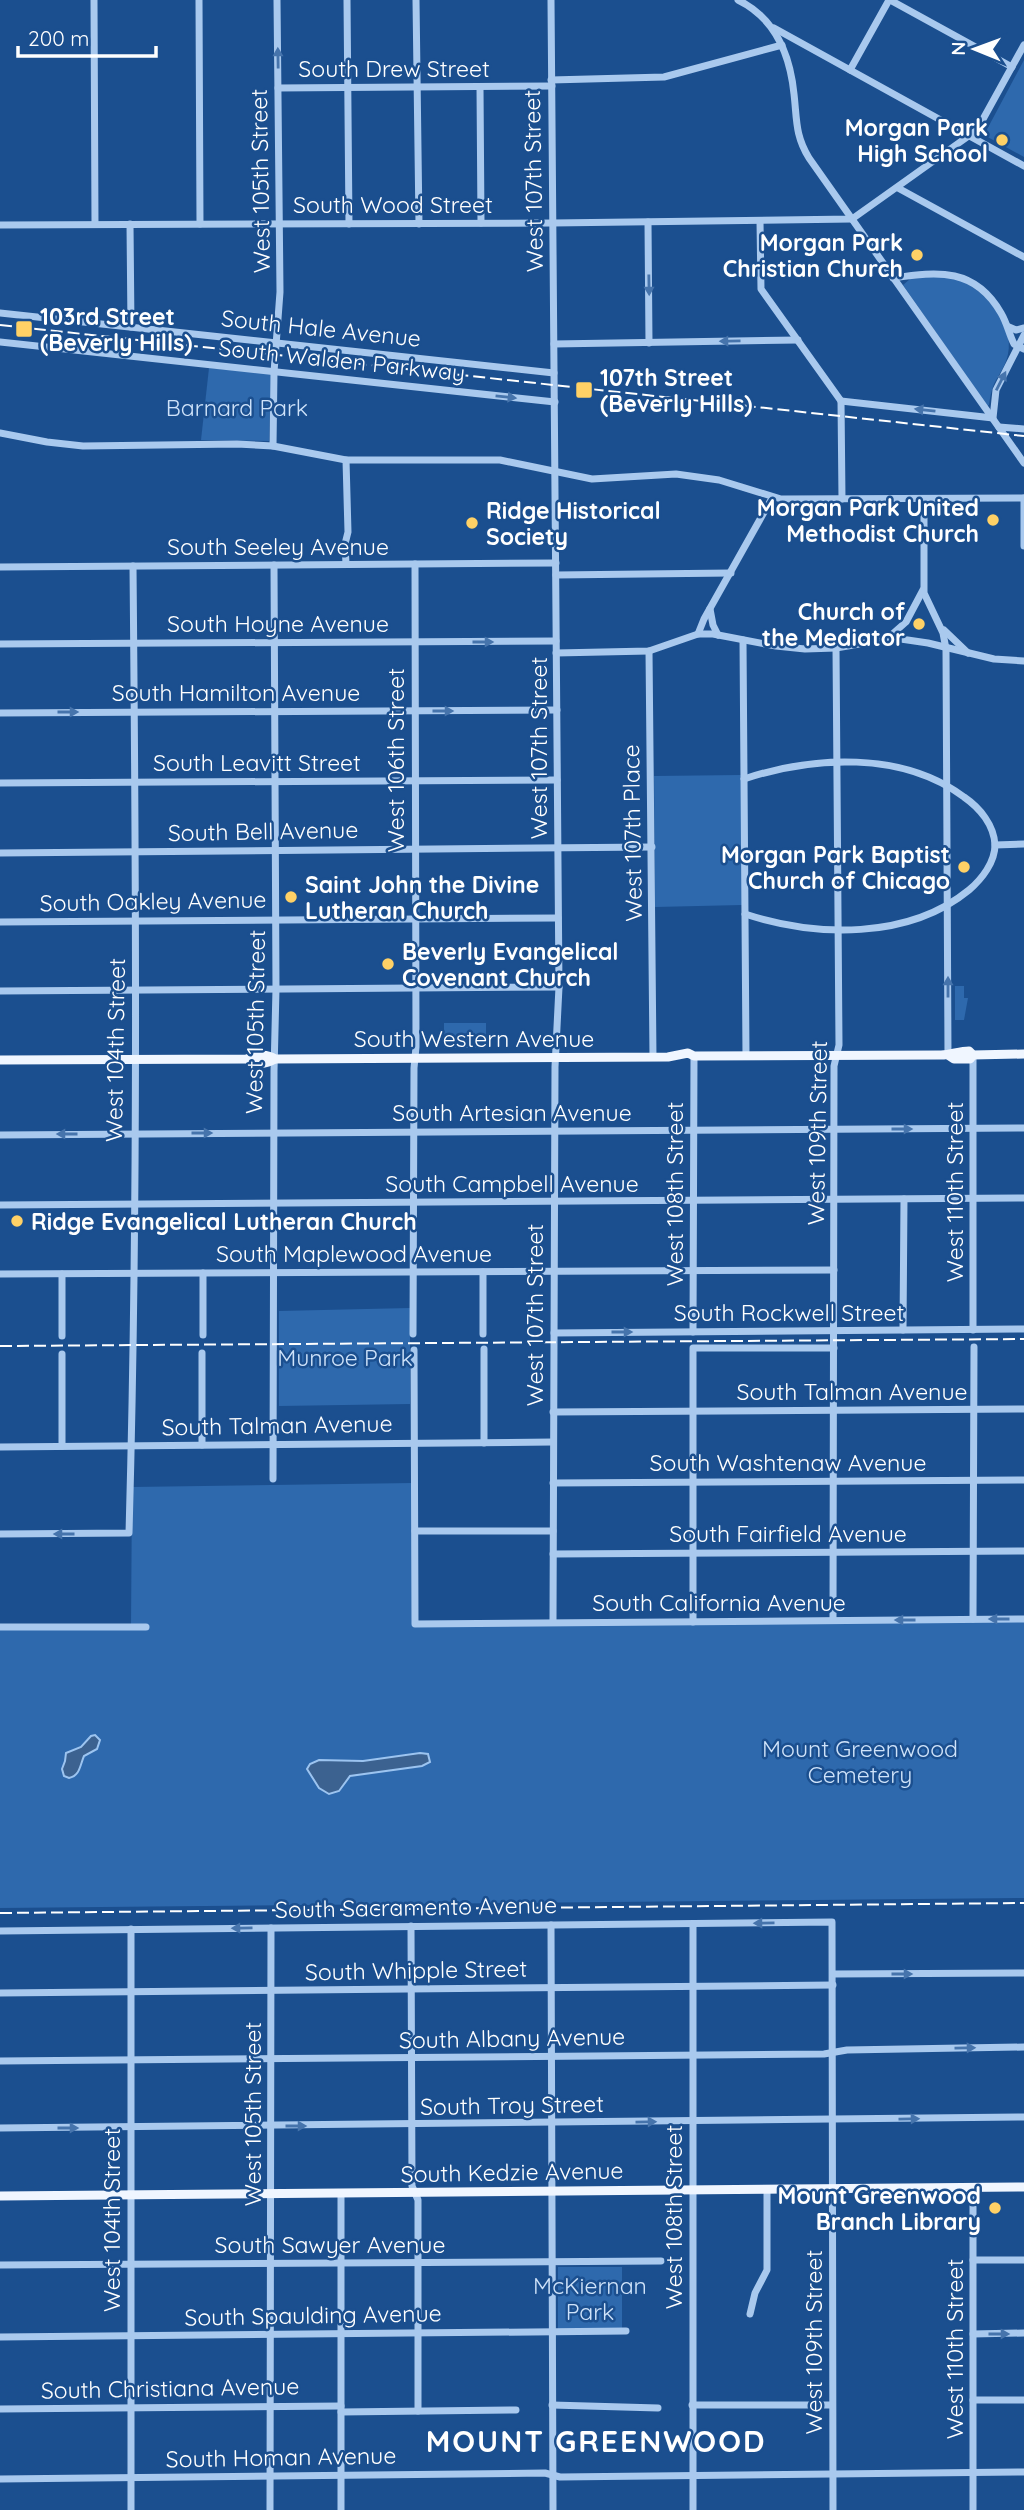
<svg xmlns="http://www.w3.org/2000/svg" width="1024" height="2510" viewBox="0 0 1024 2510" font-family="Quicksand,sans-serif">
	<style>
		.green { fill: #2e69ad }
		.water { fill: #3c6290; stroke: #9cc4f0; stroke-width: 2 }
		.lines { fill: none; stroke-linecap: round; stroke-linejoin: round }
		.minor { stroke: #a9c9ee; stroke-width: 7 }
		.major { stroke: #f0f6ff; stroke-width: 9 }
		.rail { stroke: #fff; stroke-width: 2; stroke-dasharray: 12 5; stroke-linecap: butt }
		.oneway { fill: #4674ac }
		.poi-dot { fill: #ffd166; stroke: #1b4f8f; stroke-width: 2.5 }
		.labels { text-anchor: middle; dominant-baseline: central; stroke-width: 5; stroke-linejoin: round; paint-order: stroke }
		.street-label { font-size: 23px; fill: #fff; stroke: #1b4f8f }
		.poi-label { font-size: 23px; font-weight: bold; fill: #fff; stroke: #1b4f8f; text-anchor: end }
		.park-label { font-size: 23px; fill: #cfe3fa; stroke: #1b4f8f }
		.district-label { font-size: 30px; font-weight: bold; letter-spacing: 2px; fill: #fff; stroke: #1b4f8f }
	</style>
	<rect width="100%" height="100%" fill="#1b4f8f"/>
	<!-- green -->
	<g class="green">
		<polygon points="1024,60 1024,157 984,135"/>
		<path d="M929 277C937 277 948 276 956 279 983 287 1015 325 1008 354 1006 365 999 374 994 384 991 391 990 398 989 405L987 406 903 285 910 279Z"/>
		<polygon points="209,368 271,374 269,441 201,440"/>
		<polygon points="741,775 742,905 655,907 654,776"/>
		<polygon points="955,986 964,986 964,998 968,998 964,1020 955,1020"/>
		<rect x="444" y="1023" width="42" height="25"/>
		<polygon points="410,1308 410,1404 279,1406 279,1311"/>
		<polygon points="413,1483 413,1625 1024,1621 1024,1898 0,1908 0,1630 131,1629 132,1487"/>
		<rect x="558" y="2267" width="64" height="62"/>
	</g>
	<!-- water -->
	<g class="water">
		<path d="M95 1735 100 1740 97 1749 84 1756C80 1765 80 1776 69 1778L64 1776 62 1769 65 1761 66 1753 81 1747 91 1736Z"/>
		<polygon points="420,1753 428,1754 430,1762 422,1766 350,1776 339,1791 329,1794 319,1788 307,1769 310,1764 319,1760 363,1761"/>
	</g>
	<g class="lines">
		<!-- minor -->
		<g class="minor">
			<polyline points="94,0 95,224"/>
			<polyline points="199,0 200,224"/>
			<polyline points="347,0 349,224"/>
			<polyline points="416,0 419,224"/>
			<polyline points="551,0 559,987 555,1067 553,1622"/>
			<path d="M738 0C775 18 790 54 794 94 797 120 795 135 809 158L1024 463"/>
			<polyline points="890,0 1012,67"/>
			<polyline points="774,28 1024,166"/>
			<polyline points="850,70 889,0"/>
			<polyline points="551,80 664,77 782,45"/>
			<polyline points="480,87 481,223"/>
			<polyline points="278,88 552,86"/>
			<polyline points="898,188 1024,257"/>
			<polyline points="760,221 761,289 841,401 842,499"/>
			<polyline points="648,222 649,343"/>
			<polyline points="130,224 131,327"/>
			<polyline points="0,225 553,223 852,219 977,130 1024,45"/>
			<path d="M893 278C939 271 975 268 1001 313 1007 323 1009 334 1014 344L1024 349"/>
			<polyline points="0,313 554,373"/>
			<polyline points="1009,327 1016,330 1024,328"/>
			<polyline points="0,342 555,402"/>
			<polyline points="554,344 798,340"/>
			<polyline points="841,401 993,418 996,390 1024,335"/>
			<polyline points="999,427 1024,429"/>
			<polyline points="0,433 47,442 83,446 237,444 273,446 346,460 500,460 592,479 676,474 719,480 781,499 1024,498"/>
			<polyline points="273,446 274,372 280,292 277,0"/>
			<polyline points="346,460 348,532 345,544 346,564"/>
			<polyline points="1024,498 1024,546"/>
			<polyline points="924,499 924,593 943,633 946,649 948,1055"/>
			<polyline points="0,567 556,563"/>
			<polyline points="556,575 731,573"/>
			<polyline points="710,609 713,625 718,635"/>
			<polyline points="944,630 968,653"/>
			<polyline points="698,634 704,619 772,498"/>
			<polyline points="889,637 906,622 923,590"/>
			<polyline points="743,640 746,1056"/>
			<polyline points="0,644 556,641"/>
			<polyline points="649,651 653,1057"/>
			<polyline points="556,653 649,651 698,634 713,634 776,646 805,649 836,648 894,638 928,643 994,659 1024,661"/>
			<polyline points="0,713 557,710"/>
			<path d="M744 779C813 756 902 751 964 797 980 808 994 825 995 845 995 862 982 879 969 890 908 940 816 937 745 914"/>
			<polyline points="0,783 557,780"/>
			<polyline points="995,845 1024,844"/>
			<polyline points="0,853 652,847"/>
			<polyline points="0,922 558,918"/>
			<polyline points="0,991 559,987"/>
			<polyline points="0,1135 1024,1128"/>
			<polyline points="0,1205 1024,1198"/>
			<polyline points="483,1272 483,1334"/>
			<polyline points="203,1273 203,1335"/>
			<polyline points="0,1274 834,1270"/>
			<polyline points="62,1274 62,1336"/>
			<polyline points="903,1330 904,1199"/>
			<polyline points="973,1330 973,1055"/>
			<polyline points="693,1332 694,1056"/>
			<polyline points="554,1333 1024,1329"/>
			<polyline points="413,1334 414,1068 416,1047 415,564"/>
			<polyline points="414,1350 415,1624 1024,1619"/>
			<polyline points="62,1354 62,1446"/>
			<polyline points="553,1412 1024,1409"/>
			<polyline points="484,1443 484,1349"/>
			<polyline points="202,1445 202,1353"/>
			<polyline points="0,1447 553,1442"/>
			<polyline points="273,1479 274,1071 276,989 274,565"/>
			<polyline points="553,1483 1024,1480"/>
			<polyline points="415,1531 553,1531"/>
			<path d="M0 1534 129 1533C138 1211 136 888 133 566"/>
			<polyline points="553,1554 1024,1551"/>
			<polyline points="973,1619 974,1347"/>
			<polyline points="833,1620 834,1066 839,1045 836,648"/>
			<polyline points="693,1622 693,1348 834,1348"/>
			<polyline points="0,1627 146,1627"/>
			<polyline points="551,1925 553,2510"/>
			<polyline points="411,1926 412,2186 418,2200 418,2411"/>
			<polyline points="131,1929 131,2510"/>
			<polyline points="0,1931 832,1922 833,2510"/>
			<polyline points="833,1974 1024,1973"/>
			<polyline points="0,1993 833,1985"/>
			<polyline points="0,2061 824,2054 847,2050 1024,2047"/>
			<polyline points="0,2128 1024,2117"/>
			<polyline points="973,2187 973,2510"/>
			<polyline points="341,2193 341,2510"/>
			<polyline points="973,2260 1024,2260"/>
			<polyline points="0,2265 661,2261"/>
			<polyline points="750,2314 755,2293 767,2270 767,2189"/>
			<polyline points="973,2334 1024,2333"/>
			<polyline points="0,2337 626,2331"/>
			<polyline points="973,2400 1024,2400"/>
			<polyline points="552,2405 658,2408"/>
			<polyline points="692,2405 832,2405"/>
			<polyline points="0,2409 341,2406"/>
			<polyline points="341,2412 516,2410"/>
			<polyline points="0,2479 545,2473 560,2477 1024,2472"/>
			<polyline points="270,2510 271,1928"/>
			<polyline points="693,2510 693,1924"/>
		</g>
		<!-- major -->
		<g class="major">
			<polyline points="948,1055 954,1059 970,1059 973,1055"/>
			<path d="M247 1059C258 1065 265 1065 275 1059"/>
			<path d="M0 1060 247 1059C257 1055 266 1053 275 1059L668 1057 688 1053 694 1056 941 1055C951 1055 959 1051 969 1051L973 1055 1024 1054"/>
			<polyline points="0,2196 1024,2187"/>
		</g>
		<!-- rail -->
		<g class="rail">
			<polyline points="0,325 1024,436"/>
			<polyline points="0,1346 1024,1339"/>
			<polyline points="0,1913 1024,1903"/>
		</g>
	</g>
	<!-- one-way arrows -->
	<defs><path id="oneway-solid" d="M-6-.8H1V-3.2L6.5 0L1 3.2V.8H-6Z" transform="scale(1.75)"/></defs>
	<g class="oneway">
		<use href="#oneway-solid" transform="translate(278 58) rotate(-91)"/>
		<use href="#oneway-solid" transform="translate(649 285) rotate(89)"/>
		<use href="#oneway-solid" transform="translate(730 341) rotate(179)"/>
		<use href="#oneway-solid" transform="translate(1001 381) rotate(-63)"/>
		<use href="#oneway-solid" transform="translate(506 397) rotate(6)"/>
		<use href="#oneway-solid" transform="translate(925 410) rotate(-174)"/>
		<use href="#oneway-solid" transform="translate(483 642)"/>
		<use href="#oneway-solid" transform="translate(443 711)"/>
		<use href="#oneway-solid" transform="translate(68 712)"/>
		<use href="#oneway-solid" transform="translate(948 987) rotate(-90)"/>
		<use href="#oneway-solid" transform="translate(902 1129)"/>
		<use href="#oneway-solid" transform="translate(202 1133)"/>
		<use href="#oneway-solid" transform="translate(67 1134) rotate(180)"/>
		<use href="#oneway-solid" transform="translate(622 1332)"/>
		<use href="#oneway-solid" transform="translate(64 1534) rotate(180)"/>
		<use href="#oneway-solid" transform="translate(999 1619) rotate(180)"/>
		<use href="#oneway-solid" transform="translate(905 1620) rotate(180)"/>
		<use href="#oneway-solid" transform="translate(764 1923) rotate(179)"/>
		<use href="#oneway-solid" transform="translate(242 1928) rotate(179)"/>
		<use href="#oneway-solid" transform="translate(902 1974)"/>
		<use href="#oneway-solid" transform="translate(965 2048) rotate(-1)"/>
		<use href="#oneway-solid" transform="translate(909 2119) rotate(-1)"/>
		<use href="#oneway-solid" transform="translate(646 2122) rotate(-1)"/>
		<use href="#oneway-solid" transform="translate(296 2126)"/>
		<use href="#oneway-solid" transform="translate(68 2128)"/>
		<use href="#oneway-solid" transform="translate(999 2334)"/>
	</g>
	<!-- markers -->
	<g class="poi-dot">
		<circle cx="1002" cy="140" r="7"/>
		<circle cx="917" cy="255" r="7"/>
		<rect x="15" y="320" width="18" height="18" rx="3.5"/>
		<rect x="575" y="381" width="18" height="18" rx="3.5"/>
		<circle cx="993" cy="520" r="7"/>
		<circle cx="472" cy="523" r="7"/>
		<circle cx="919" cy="624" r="7"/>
		<circle cx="964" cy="867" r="7"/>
		<circle cx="291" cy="897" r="7"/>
		<circle cx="388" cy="964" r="7"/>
		<circle cx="17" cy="1221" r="7"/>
		<circle cx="995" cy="2208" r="7"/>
	</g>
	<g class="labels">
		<!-- street labels -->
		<g class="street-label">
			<text x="394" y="68">South Drew Street</text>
			<text transform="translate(260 181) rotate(-91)">West 105th Street</text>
			<text transform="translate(533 181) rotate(-91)">West 107th Street</text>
			<text x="393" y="204">South Wood Street</text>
			<text transform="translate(321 328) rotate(6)">South Hale Avenue</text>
			<text transform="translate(342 360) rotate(6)">South Walden Parkway</text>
			<text x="278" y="546">South Seeley Avenue</text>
			<text x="278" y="623">South Hoyne Avenue</text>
			<text x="236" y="692">South Hamilton Avenue</text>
			<text transform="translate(538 748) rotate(-90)">West 107th Street</text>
			<text transform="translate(395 760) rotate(-90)">West 106th Street</text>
			<text x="257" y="762">South Leavitt Street</text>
			<text transform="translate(263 831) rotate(-1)">South Bell Avenue</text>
			<text transform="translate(632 833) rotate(-91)">West 107th Place</text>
			<text transform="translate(153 901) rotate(-1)">South Oakley Avenue</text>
			<text transform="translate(255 1022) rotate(-89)">West 105th Street</text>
			<text x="474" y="1038">South Western Avenue</text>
			<text transform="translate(115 1050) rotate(-89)">West 104th Street</text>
			<text x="512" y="1112">South Artesian Avenue</text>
			<text transform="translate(817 1133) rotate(-89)">West 109th Street</text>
			<text x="512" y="1183">South Campbell Avenue</text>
			<text transform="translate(954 1192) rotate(-90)">West 110th Street</text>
			<text transform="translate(674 1194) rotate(-90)">West 108th Street</text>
			<text x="354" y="1253">South Maplewood Avenue</text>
			<text x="789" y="1312">South Rockwell Street</text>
			<text transform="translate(534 1315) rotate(-90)">West 107th Street</text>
			<text x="852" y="1391">South Talman Avenue</text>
			<text transform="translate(277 1425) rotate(-1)">South Talman Avenue</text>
			<text x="788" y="1462">South Washtenaw Avenue</text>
			<text x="788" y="1533">South Fairfield Avenue</text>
			<text x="719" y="1602">South California Avenue</text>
			<text transform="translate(416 1907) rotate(-1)">South Sacramento Avenue</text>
			<text transform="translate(416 1970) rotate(-1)">South Whipple Street</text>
			<text transform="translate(512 2038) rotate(-1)">South Albany Avenue</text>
			<text transform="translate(512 2105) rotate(-1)">South Troy Street</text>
			<text transform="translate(252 2114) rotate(-90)">West 105th Street</text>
			<text transform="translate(512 2172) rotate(-1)">South Kedzie Avenue</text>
			<text transform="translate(673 2217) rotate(-90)">West 108th Street</text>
			<text transform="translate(111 2220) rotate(-90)">West 104th Street</text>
			<text x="330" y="2244">South Sawyer Avenue</text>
			<text transform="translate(313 2315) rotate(-1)">South Spaulding Avenue</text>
			<text transform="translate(813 2342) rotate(-90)">West 109th Street</text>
			<text transform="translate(954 2349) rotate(-90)">West 110th Street</text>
			<text transform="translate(170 2388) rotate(-1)">South Christiana Avenue</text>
			<text transform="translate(281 2457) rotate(-1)">South Homan Avenue</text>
		</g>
		<!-- poi labels -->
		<g class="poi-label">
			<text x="988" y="127">Morgan Park<tspan x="988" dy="26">High School</tspan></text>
			<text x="903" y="242">Morgan Park<tspan x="903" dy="26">Christian Church</tspan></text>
			<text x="40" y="316" text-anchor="start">103rd Street<tspan x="40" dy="26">(Beverly Hills)</tspan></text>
			<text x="600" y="377" text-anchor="start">107th Street<tspan x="600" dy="26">(Beverly Hills)</tspan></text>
			<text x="979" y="507">Morgan Park United<tspan x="979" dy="26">Methodist Church</tspan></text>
			<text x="486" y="510" text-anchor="start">Ridge Historical<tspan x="486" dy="26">Society</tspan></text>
			<text x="905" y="611">Church of<tspan x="905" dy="26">the Mediator</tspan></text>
			<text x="950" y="854">Morgan Park Baptist<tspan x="950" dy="26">Church of Chicago</tspan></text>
			<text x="305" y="884" text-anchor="start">Saint John the Divine<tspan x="305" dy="26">Lutheran Church</tspan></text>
			<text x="402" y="951" text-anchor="start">Beverly Evangelical<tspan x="402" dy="26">Covenant Church</tspan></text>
			<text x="31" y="1221" text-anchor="start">Ridge Evangelical Lutheran Church</text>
			<text x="981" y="2195">Mount Greenwood<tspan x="981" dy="26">Branch Library</tspan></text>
		</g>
		<!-- park labels -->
		<g class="park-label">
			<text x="237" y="407">Barnard Park</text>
			<text x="345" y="1357">Munroe Park</text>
			<text x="860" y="1748">Mount Greenwood<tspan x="860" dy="26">Cemetery</tspan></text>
			<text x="590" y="2285">McKiernan<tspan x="590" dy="26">Park</tspan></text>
		</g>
		<!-- district labels -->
		<g class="district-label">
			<text x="596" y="2441">MOUNT GREENWOOD</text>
		</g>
	</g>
	<!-- north arrow -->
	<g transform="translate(975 49) rotate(271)" stroke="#1b4f8f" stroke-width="5" paint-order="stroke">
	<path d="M0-5L12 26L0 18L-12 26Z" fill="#ffffff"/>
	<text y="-10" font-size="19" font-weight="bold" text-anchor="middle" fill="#ffffff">N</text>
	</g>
	<!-- scale -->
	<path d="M18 46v10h138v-10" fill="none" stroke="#ffffff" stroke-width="3.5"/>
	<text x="28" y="46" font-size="21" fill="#ffffff" stroke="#1b4f8f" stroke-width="5" paint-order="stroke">200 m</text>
</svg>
